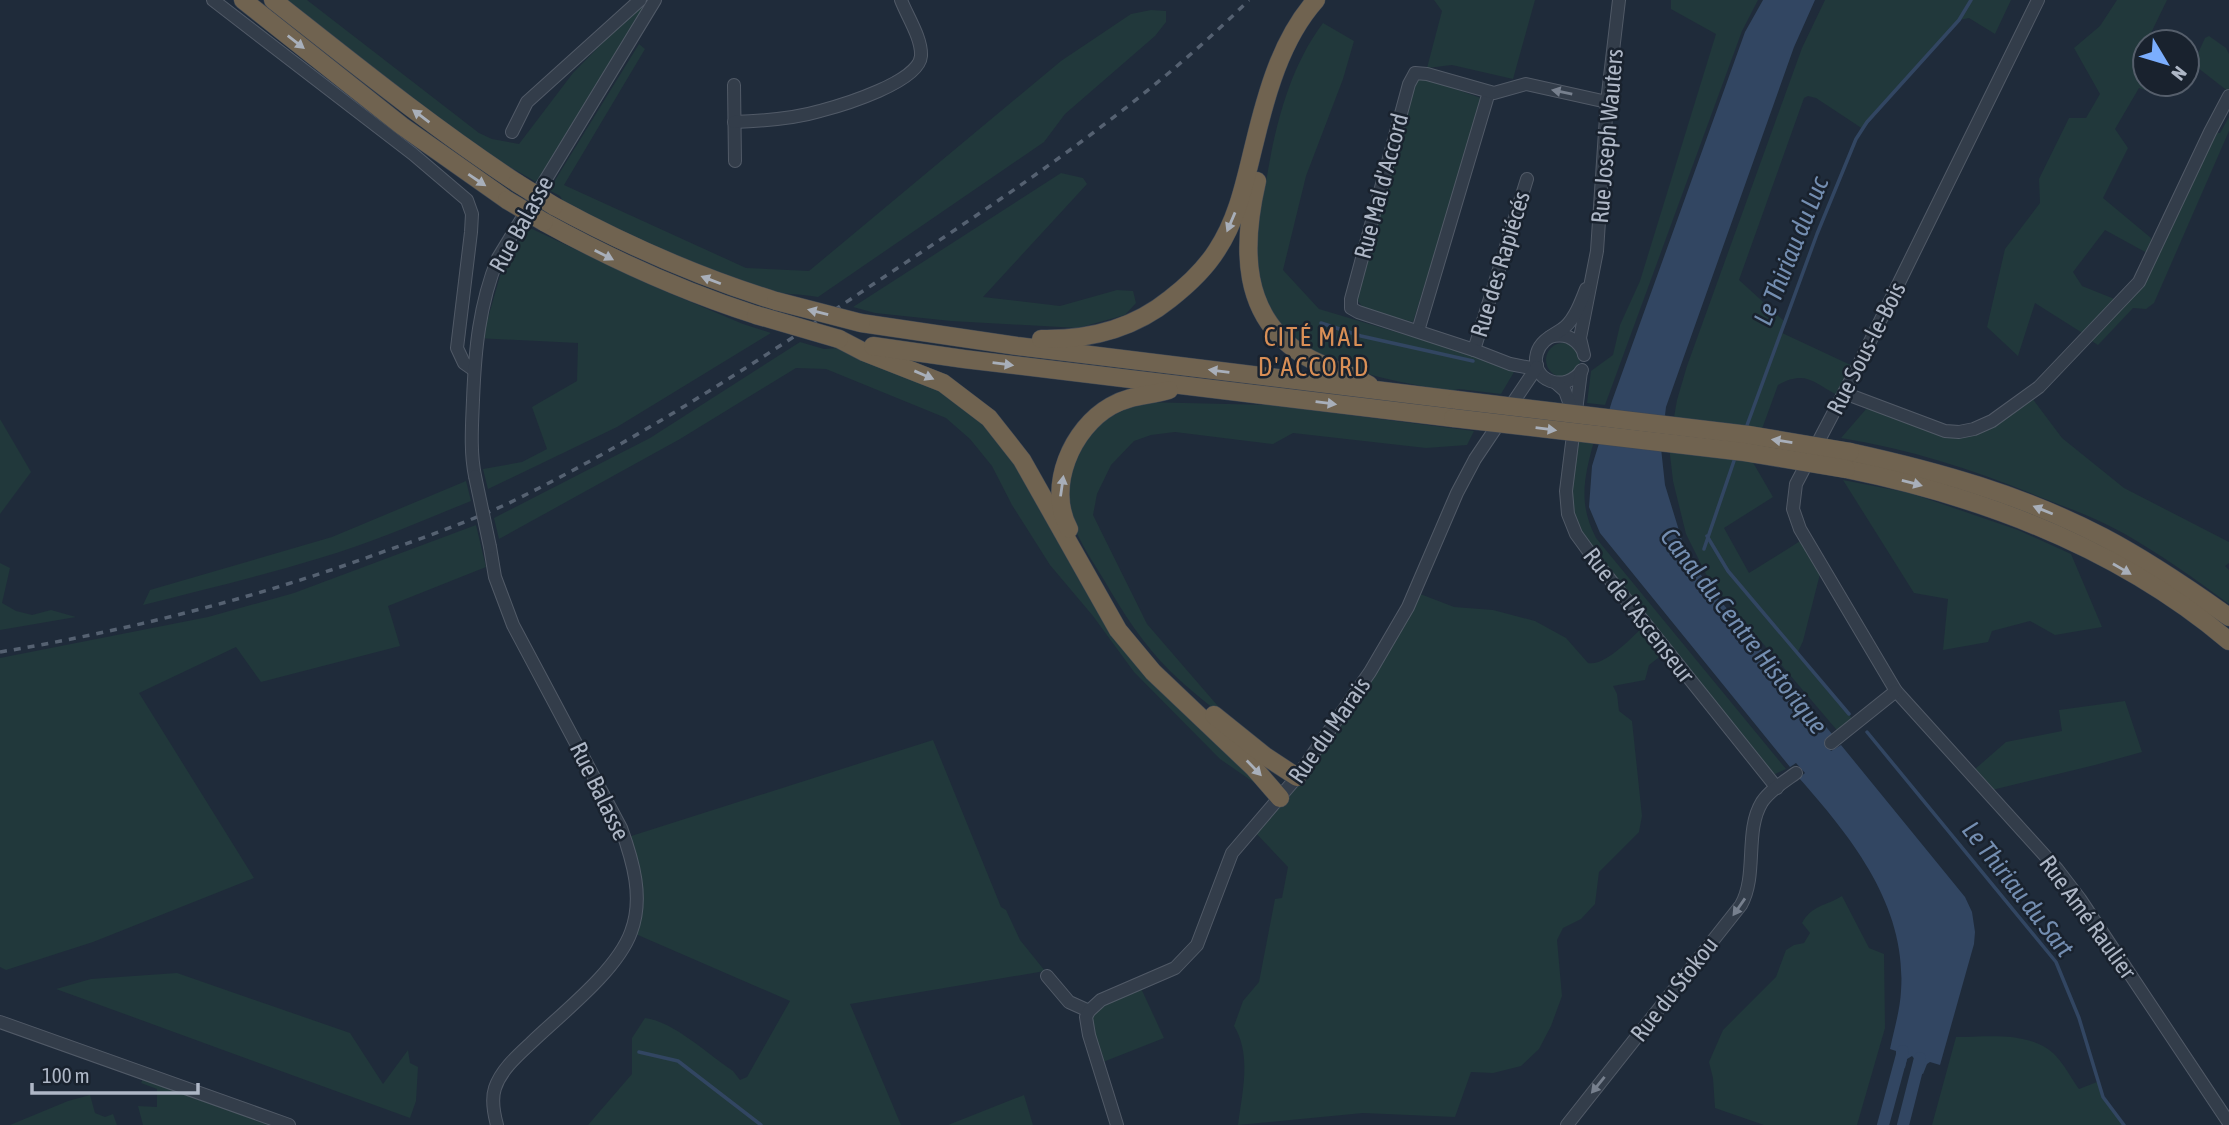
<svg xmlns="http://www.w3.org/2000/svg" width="2229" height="1125" viewBox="0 0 2229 1125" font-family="'Asap Condensed',sans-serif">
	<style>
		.green { fill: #21383b }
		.water { fill: #324662 }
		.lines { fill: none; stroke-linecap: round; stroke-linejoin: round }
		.stream { stroke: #324662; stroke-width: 3.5 }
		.canal { stroke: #324662; stroke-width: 12 }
		.minor-casing { stroke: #515a67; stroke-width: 14 }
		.highway-casing { stroke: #3e4754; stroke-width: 19 }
		.minor { stroke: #333d4a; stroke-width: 12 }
		.highway { stroke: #706350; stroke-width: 18 }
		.rail { stroke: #556171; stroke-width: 3.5; stroke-dasharray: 7 7; stroke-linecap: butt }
		.minor-bridge-casing { stroke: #515a67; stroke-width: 14; stroke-linecap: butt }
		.highway-bridge-casing { stroke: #3e4754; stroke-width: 19; stroke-linecap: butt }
		.minor-bridge { stroke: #333d4a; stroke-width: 12 }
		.highway-bridge { stroke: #706350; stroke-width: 18 }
		.oneway { fill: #a8afba }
		.oneway2 { fill: #77808e }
		.labels { text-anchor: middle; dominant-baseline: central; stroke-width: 5; stroke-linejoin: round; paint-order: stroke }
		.street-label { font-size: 24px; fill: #aeb7c6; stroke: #19222e }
		.water-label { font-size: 26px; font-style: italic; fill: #748eb1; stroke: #19222e }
		.neighbourhood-label { font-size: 26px; letter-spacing: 2px; fill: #d98f56; stroke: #19222e }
	</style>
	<rect width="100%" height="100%" fill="#1f2b3a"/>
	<!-- green -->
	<g class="green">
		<polygon points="283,0 307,0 479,133 492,139 519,144 573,73 641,4 645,8 538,183 475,147"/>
		<polygon points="1434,0 1535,0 1513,79 1452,65 1427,68 1442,11"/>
		<polygon points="1671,0 1758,0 1742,31 1605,405 1587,403 1591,371 1613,355 1620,325 1640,281 1716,34 1671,9"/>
		<path d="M1825 0H2011L1995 34 1969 18 1959 20 1863 129 1816 98 1808 96 1804 98 1739 280 1784 321 1780 332 1857 368 1837 395C1813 382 1805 370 1778 385L1751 459 1773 497 1724 528 1749 573 1805 538 1822 566 1803 641 1797 654 1849 714 1855 724 1841 735 1720 593 1707 576 1686 534 1673 481 1669 446 1677 400 1687 366 1802 48Z"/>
		<polygon points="2117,0 2167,0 2151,33 2150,42 2145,42 2145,84 2167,84 2154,93 2139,88 2115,129 2128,148 2103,198 2151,238 2150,248 2147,253 2105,230 2073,272 2082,286 2117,300 2084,334 2035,303 2018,356 1987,327 2005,249 2040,203 2039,179 2069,118 2086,118 2100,94 2074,48 2100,26"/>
		<path d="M1151 10 1166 11V22L1155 36 1065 114 1044 142 818 297C802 294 779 294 765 290 696 272 632 237 567 207L560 196 549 190 639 44 645 49 564 185 746 268 809 271 1061 61 1131 14Z"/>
		<path d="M1323 23 1354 41 1343 79 1306 176 1283 270 1319 309 1473 355 1514 372 1501 394 1459 389 1449 391C1371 377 1268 362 1256 266 1253 236 1261 205 1267 176 1276 123 1290 67 1323 23Z"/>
		<polygon points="2209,36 2226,48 2229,54 2229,92 2193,64 2205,38"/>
		<polygon points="1417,79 1427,79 1481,98 1476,122 1413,322 1364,309 1355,297"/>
		<polygon points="2229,117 2229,131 2154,303 2146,309 2133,308 2098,345 2087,338 2139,282 2210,132 2220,133"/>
		<polygon points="1061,173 1083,178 1087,184 983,297 1060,306 1117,290 1133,291 1136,303 1125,315 1078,328 951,321 875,313 853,307"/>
		<polygon points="528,227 660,289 743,324 771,333 617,427 488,489 483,469 522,462 547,449 532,407 577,381 578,343 477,338 488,318 500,276"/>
		<polygon points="800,342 824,349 839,348 910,374 961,401 1011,453 1107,619 1262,788 1220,759 1134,672 1093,616 1050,565 1012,505 992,466 970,439 946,418 826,369 796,368 680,439 499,539 494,518 650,438"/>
		<circle cx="1563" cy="360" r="17"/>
		<path d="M2029 394 2062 438 2124 488 2229 542V563L2225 566 2229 570V604C2195 579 2160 554 2123 533 2098 519 2071 509 2045 499 1980 472 1911 449 1841 438L1867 408 1959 432Z"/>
		<path d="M1142 402 1271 405 1474 431 1467 445 1426 448 1293 433 1273 444 1175 432 1151 435 1134 441 1111 465 1097 494 1093 515 1147 624 1236 727C1214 708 1190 691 1170 671 1143 644 1123 613 1104 580 1093 562 1080 543 1073 524 1061 494 1075 451 1096 429 1109 415 1126 409 1142 402Z"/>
		<polygon points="0,419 31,472 0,514"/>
		<path d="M1572 438 1594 441C1584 478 1578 503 1596 538L1786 769 1773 775 1667 651 1649 665 1645 680 1613 686 1617 694 1619 711 1632 721 1642 816 1639 832 1599 872 1595 904 1581 919 1563 928 1557 940 1562 996 1551 1026 1539 1049 1521 1066 1493 1073 1471 1072 1455 1117 1363 1113 1238 1125C1242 1093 1252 1055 1234 1026L1243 1001 1259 982 1275 899 1282 898 1288 867 1252 829 1280 798 1415 592 1454 607 1493 610 1535 621 1566 638 1588 663C1605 667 1633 636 1645 625L1568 514Z"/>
		<polygon points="1843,480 1910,493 2018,530 2071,554 2102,627 2055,635 2030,621 1992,631 1988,642 1943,650 1948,599 1914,593"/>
		<path d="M466 481 471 501C421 521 372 543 320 558 261 576 202 590 143 605L150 590 332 537Z"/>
		<polygon points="476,525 486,567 388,606 400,646 261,682 236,647 139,693 254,878 93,942 6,970 0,967 0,658 208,617 294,593"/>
		<polygon points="0,563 10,568 2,603 16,611 32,615 51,610 76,617 0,630"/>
		<polygon points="2125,701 2142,752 2095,765 1992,790 1974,770 2006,742 2062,731 2059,710"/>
		<path d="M933 740 1001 907 1006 910 1020 940 1045 971 850 1004 901 1125H588L632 1074V1038L645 1018C673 1021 709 1055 733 1071L740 1080 747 1077 790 1001 631 932 635 918 625 838Z"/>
		<path d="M1842 896 1869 948 1884 954 1885 1028 1857 1125H1764L1715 1108 1713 1078 1709 1062 1723 1030 1776 977 1786 950 1794 945 1804 943 1810 933 1802 923C1812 905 1826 906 1842 896Z"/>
		<polygon points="177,973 350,1033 383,1084 408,1050 410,1063 418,1067 416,1101 410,1118 56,989 91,979"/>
		<polygon points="1139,984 1164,1038 1098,1064 1089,1011"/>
		<path d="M1956 1037C1987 1037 2028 1031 2053 1053 2063 1062 2071 1078 2079 1089L2097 1082 2103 1097 2124 1125H1932Z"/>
		<polygon points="145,1074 289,1125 143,1125 138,1106 157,1107 157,1089 141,1083"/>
		<polygon points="90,1095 95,1113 105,1117 113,1114 117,1125 10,1125 68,1101"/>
		<polygon points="1024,1095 1033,1125 948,1125"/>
	</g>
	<!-- water -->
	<path class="water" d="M1763 0H1815L1794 47 1666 407 1661 448 1665 485 1685 550 1708 586 1832 734 1824 741 1831 751 1841 745 1965 897 1972 912 1975 932 1974 944 1940 1065 1930 1062 1927 1064 1923 1074 1914 1071 1917 1062 1912 1056 1907 1059 1905 1068 1896 1066V1051L1890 1049C1894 1030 1900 1010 1901 991 1907 906 1852 838 1799 778L1805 773 1796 763 1790 767 1600 533 1589 507 1592 466 1612 401 1745 32Z"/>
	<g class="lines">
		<!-- stream -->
		<g class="stream">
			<polyline points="1321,323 1361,336 1473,361"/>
			<polyline points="1746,428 1817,234 1856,139 1867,122 1959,20 1971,0"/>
			<polyline points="1707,536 1728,571 1849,714"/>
			<polyline points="1704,549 1736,455"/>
			<polyline points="1867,732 2056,962 2079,1018 2103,1097 2124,1125"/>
			<polyline points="639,1052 678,1061 761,1125"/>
		</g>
		<!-- canal -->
		<g class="canal">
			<polyline points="1883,1125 1903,1051"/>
			<polyline points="1903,1125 1920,1058"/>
		</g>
		<!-- minor casing -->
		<g class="minor-casing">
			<g id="minor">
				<polyline points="213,0 413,154 467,200 472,214 471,232 457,348 464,363 474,370"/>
				<polyline points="2038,0 1857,368 1796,484 1793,509 1800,529 1896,691 2057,869 2080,899 2229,1123"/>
				<polyline points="734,85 735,161"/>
				<path d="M734 122C762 121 793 119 820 111 843 105 919 82 921 56 922 38 907 16 901 0"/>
				<polyline points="512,132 527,102 640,0"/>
				<polyline points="1418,331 1489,92"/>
				<path d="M1550 337C1564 333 1574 337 1582 349"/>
				<polyline points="1474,350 1527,179"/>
				<polyline points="1584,355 1580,338 1597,251 1607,102 1619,0"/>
				<polyline points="1537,365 1531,368 1510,364 1474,350 1358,312 1351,308 1351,299 1409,84 1415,73 1427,74 1494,93 1526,84 1607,102"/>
				<path d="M1582 370C1566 394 1529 381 1537 353 1541 339 1555 335 1565 327 1575 318 1581 302 1586 289"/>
				<polyline points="1581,371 1566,491 1568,514 1576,534 1600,567 1777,788"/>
				<polyline points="1556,383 1565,391 1574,416"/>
				<polyline points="1844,393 1945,431 1959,432 1974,429 1992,421 2039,387 2139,282 2210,132 2229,96"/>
				<path d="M475 476C470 451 472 426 473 400 475 350 479 305 498 258L655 0"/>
				<path d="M490 547 495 577 513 625 621 828C633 861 644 898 631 932 617 971 561 1014 531 1043 517 1056 501 1070 495 1088 491 1100 494 1114 497 1125"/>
				<polyline points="1831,743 1896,691"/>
				<polyline points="1047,976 1069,1002 1089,1011"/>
				<polyline points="0,1022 289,1125"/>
				<polyline points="1117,1125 1089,1035 1086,1017 1089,1011 1101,1000 1175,968 1197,945 1232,853 1297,777 1370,672 1408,607 1457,493 1475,459 1537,367"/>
				<path d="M1567 1125 1741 905C1758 875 1744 831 1762 802 1770 790 1785 781 1796 773"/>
			</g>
		</g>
		<!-- highway casing -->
		<g class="highway-casing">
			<g id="highway">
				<polyline points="243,0 402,126 507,200"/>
				<path d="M273 0C353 63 432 127 517 183"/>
				<path d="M1257 181C1242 246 1240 317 1305 356 1325 368 1349 373 1369 385"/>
				<path d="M554 206C626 245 698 277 776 301"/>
				<path d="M544 222C613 260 681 291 756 315"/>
				<polyline points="861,323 1017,346 1457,400"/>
				<polyline points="839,339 864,352 943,383 989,418 1022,460 1118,630 1153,672 1254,768 1280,798"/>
				<path d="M1041 339C1088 340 1133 329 1170 299 1188 285 1205 269 1217 250 1238 218 1245 181 1254 145 1266 95 1281 39 1316 0"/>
				<polyline points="873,346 964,359 1453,418"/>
				<path d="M1850 452C1937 471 2023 495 2103 537 2147 560 2188 588 2229 617"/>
				<path d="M1846 469C1984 497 2120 549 2229 641"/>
				<path d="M1069 529C1046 487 1072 428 1111 406 1130 395 1149 396 1169 390"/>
				<polyline points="1214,715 1265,756 1297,777"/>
			</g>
		</g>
		<!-- minor -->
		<use href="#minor" class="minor"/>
		<!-- highway -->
		<use href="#highway" class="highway"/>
		<!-- rail -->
		<path class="rail" d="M0 652C132 630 263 596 388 550 429 536 470 521 509 503 645 437 770 353 896 269 1020 187 1143 105 1249 0"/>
		<!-- minor-bridge casing -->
		<g class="minor-bridge-casing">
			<polyline id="minor-bridge" points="475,476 490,547"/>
		</g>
		<!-- highway-bridge casing -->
		<g class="highway-bridge-casing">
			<g id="highway-bridge">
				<polyline points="517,183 554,206"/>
				<polyline points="507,200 544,222"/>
				<polyline points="776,301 861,323"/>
				<polyline points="756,315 839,339"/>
				<polyline points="1457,400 1749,435 1850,452"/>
				<polyline points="1453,418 1744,452 1846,469"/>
			</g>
		</g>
		<!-- minor-bridge -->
		<use href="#minor-bridge" class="minor-bridge"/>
		<!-- highway-bridge -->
		<use href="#highway-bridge" class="highway-bridge"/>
	</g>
	<!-- one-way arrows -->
	<defs><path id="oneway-solid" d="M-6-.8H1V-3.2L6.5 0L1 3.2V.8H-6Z" transform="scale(1.75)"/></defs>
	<g class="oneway">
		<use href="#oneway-solid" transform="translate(296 42) rotate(38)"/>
		<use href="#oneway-solid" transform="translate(421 116) rotate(-143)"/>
		<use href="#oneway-solid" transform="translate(477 180) rotate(34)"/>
		<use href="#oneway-solid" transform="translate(1231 222) rotate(113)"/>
		<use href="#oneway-solid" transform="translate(604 255) rotate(27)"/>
		<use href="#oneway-solid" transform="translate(711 280) rotate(-159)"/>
		<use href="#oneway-solid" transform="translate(818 312) rotate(-166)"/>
		<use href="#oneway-solid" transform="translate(1003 364) rotate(7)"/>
		<use href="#oneway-solid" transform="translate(1219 371) rotate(-173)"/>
		<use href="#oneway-solid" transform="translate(924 375) rotate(23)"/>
		<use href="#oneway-solid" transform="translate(1326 403) rotate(7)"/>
		<use href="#oneway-solid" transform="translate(1546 429) rotate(7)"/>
		<use href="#oneway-solid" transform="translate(1782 441) rotate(-171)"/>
		<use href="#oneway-solid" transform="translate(1912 483) rotate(15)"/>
		<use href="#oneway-solid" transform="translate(1062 486) rotate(-82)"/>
		<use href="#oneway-solid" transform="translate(2043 510) rotate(-158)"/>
		<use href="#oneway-solid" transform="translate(2122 569) rotate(30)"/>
		<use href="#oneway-solid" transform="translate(1254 768) rotate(46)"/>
	</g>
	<g class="oneway2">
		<use href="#oneway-solid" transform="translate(1562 92) rotate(-168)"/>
		<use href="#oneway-solid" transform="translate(1739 907) rotate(125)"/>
		<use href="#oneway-solid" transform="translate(1598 1085) rotate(129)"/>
	</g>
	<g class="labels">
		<!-- street labels -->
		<g class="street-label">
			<text transform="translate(1607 136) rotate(-85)">Rue Joseph Wauters</text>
			<text transform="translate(1381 186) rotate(-75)">Rue Mal d'Accord</text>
			<text transform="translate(521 224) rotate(-61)">Rue Balasse</text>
			<text transform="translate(1500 264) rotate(-73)">Rue des Rapiécés</text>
			<text transform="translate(1866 348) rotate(-63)">Rue Sous-le-Bois</text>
			<text transform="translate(1639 615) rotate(52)">Rue de l'Ascenseur</text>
			<text transform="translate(1329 730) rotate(-55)">Rue du Marais</text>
			<text transform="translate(600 791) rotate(64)">Rue Balasse</text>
			<text transform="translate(2088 917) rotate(54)">Rue Amé Raulier</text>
			<text transform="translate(1674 989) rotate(-52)">Rue du Stokou</text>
		</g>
		<!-- water labels -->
		<g class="water-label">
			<text transform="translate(1791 251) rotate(-68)">Le Thiriau du Luc</text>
			<text transform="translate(1744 631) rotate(52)">Canal du Centre Historique</text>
			<text transform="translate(2018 889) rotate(52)">Le Thiriau du Sart</text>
		</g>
		<!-- neighbourhood labels -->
		<g class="neighbourhood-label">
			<text x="1314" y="337">CITÉ MAL<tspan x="1314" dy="30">D'ACCORD</tspan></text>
		</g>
	</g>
	<!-- north arrow -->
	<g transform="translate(2166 63) rotate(128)"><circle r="33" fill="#19222e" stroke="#555e6b" stroke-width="2"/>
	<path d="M0-5L12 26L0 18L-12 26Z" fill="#7baefe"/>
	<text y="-10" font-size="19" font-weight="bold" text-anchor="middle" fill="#aeb7c6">N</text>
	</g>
	<!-- scale -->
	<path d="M32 1083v10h166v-10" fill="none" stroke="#aeb7c6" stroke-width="3.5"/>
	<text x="42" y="1083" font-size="21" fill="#aeb7c6" stroke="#19222e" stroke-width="5" paint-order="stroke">100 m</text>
</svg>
